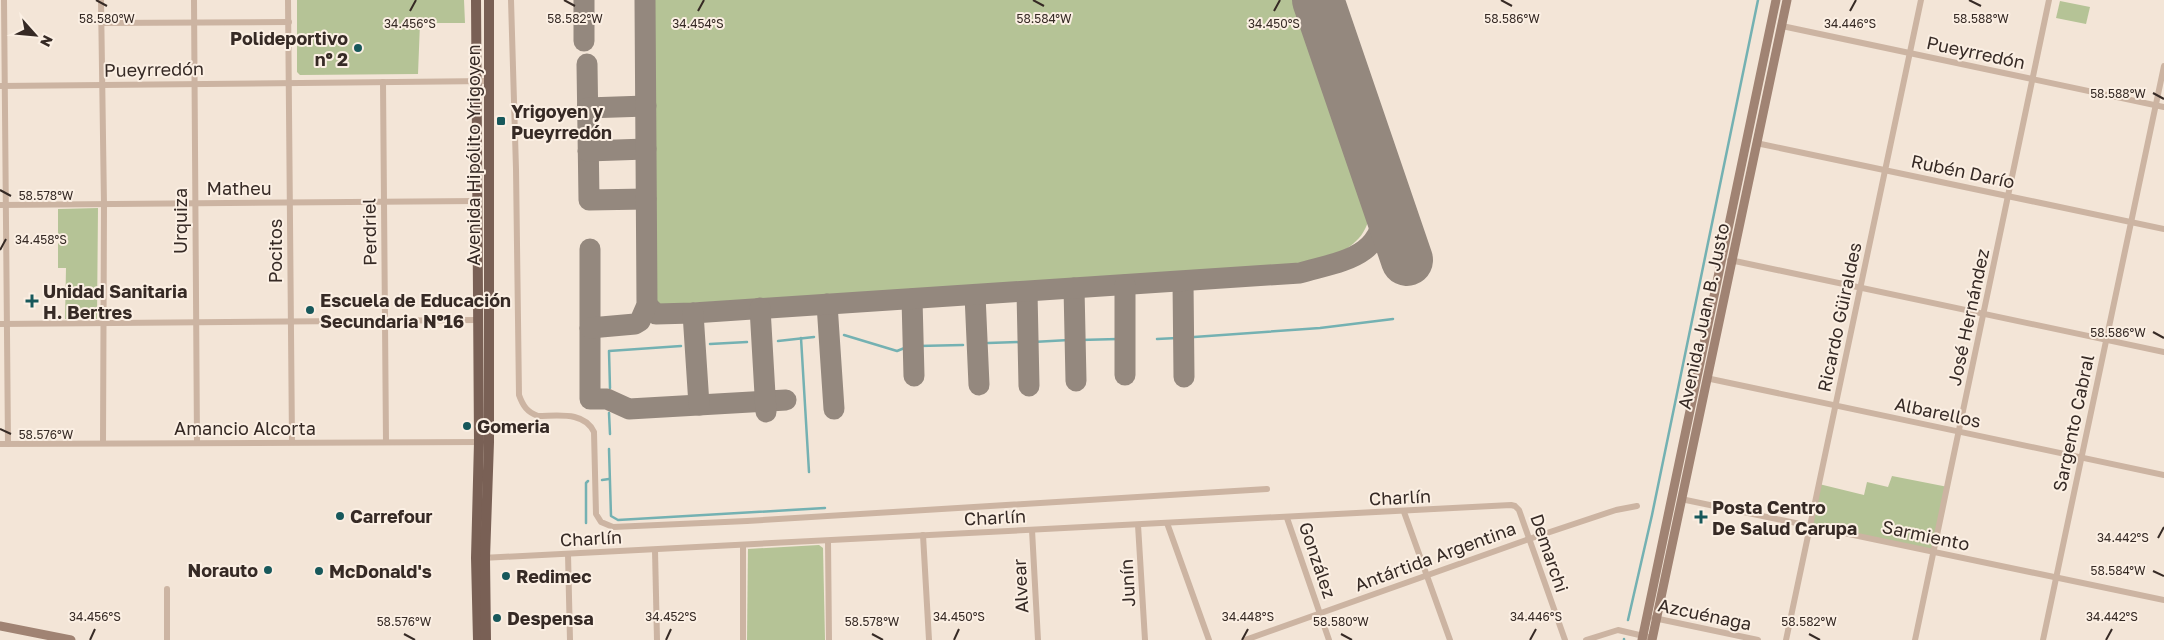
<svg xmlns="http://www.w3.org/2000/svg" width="2164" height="640" viewBox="0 0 2164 640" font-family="'Golos Text',sans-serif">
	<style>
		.green { fill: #b5c396 }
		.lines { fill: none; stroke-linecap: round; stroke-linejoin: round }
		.stream { stroke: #74b1b2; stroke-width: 2.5 }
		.taxiway { stroke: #94887e; stroke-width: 21 }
		.runway { stroke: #94887e; stroke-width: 52 }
		.street { stroke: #ccb4a2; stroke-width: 6 }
		.secondary { stroke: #a08373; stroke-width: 9 }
		.primary { stroke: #796055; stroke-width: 10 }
		.ticks { fill: none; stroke: #362a25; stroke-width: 2 }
		.poi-dot { fill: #17585b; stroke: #fbefe3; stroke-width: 2 }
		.labels { text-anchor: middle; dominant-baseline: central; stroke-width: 4; stroke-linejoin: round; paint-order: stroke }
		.poi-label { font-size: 18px; font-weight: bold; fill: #362a25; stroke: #fbefe3; text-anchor: start }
		.street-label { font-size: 18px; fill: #362a25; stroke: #fbefe3 }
		.ticks-label { font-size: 12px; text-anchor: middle; fill: #362a25; stroke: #fbefe3; stroke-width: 4; stroke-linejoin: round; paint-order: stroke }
	</style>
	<rect width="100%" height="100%" fill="#f3e5d7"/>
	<!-- green -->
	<g class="green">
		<polygon points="297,0 464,0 465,23 420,23 418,74 300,75 297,72"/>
		<path d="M653 0H1300L1370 207C1370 253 1318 262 1282 268L659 305 655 298Z"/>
		<polygon points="2060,1 2090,7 2086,24 2056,18"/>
		<polygon points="98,208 97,319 65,319 66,268 58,268 58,209"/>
		<polygon points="1892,476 1948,487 1934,551 1810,526 1819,484 1864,495 1867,482 1888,487"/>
		<polygon points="819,545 823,548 825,640 747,640 748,549"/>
	</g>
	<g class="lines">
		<!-- stream -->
		<g class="stream">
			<polyline points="844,335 897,351 907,347"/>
			<polyline points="1194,337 1320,328 1393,319"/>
			<polyline points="801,338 809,472"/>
			<polyline points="1157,339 1177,338"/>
			<polyline points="1080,340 1118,339"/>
			<polyline points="778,341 814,337"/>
			<polyline points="1033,342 1069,340"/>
			<polyline points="988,343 1021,342"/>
			<polyline points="710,344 747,342"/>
			<polyline points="918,346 963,345"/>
			<polyline points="610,388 609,351 681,346"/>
			<polyline points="609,413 610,434"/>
			<polyline points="609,449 611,516 618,520 825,508"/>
			<polyline points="602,480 609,479"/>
			<polyline points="586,523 586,483 588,481"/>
			<polyline points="1628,620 1652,515 1758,0"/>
			<polyline points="1624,640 1624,639"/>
		</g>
		<!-- taxiway -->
		<g class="taxiway">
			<polyline points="584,41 584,0"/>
			<polyline points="587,64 589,200 646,199"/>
			<polyline points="587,108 646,106"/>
			<polyline points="588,151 646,149"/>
			<polyline points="590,249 590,399 607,399 629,409 786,400"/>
			<polyline points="1183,282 1184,377"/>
			<polyline points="1074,288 1076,381"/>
			<polyline points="1027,292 1029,386"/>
			<polyline points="975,295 979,385"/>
			<polyline points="912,299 914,376"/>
			<polyline points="827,304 834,409"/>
			<path d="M647 305 656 314 693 313 1300 273C1346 260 1383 258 1386 201"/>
			<polyline points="760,308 766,412"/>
			<polyline points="693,313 699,405"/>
			<polyline points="590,328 635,324 640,321 647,305 645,0"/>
			<polyline points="1125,375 1125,285"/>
		</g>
		<!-- runway -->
		<polyline class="runway" points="1318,0 1407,260"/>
		<!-- street -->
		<g class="street">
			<polyline points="4,0 8,444"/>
			<polyline points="101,0 104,205 103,443"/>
			<polyline points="194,0 197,443"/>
			<polyline points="288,0 292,442"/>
			<path d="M511 0 516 169 519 395C523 406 527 412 538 416 558 416 584 411 594 432L596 514 601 522 613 527 747 521 1267 489"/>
			<polyline points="101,23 289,22"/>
			<polyline points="1782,26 2164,107"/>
			<polyline points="383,82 386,442"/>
			<polyline points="0,86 489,81"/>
			<polyline points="1756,143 2164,229"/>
			<polyline points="0,205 477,201"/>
			<polyline points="1730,260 2164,352"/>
			<polyline points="0,324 478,320"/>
			<polyline points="1706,378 2164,475"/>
			<polyline points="0,444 481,442"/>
			<polyline points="1681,499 2164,600"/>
			<polyline points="1404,512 1450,640"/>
			<polyline points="1287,518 1329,640"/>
			<polyline points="1167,523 1209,640"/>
			<polyline points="1138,525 1145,640"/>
			<polyline points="1032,530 1038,640"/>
			<polyline points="923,535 929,640"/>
			<polyline points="828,541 829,640"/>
			<polyline points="743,545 743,640"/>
			<polyline points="655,550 657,640"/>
			<polyline points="568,554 570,640"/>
			<polyline points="482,558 1511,505 1515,506 1519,510 1565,640"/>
			<polyline points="1654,618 1758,640"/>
			<polyline points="167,640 167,589"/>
			<polyline points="1245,640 1529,539 1616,510 1637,506"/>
			<polyline points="1586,640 1618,630 1652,638"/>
			<polyline points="1786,640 1921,0"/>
			<polyline points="1915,640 2049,0"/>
			<polyline points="2043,640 2164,66"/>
		</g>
		<!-- secondary -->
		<g class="secondary">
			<polyline points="0,626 71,640"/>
			<polyline points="1642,640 1776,0"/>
			<polyline points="1652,640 1787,0"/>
		</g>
		<!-- primary -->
		<g class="primary">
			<polyline points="476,0 479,442 476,558 478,640"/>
			<polyline points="486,640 485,558 489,442 489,0"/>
		</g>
	</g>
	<!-- ticks -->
	<path class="ticks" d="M96 0 107 6M564 0 575 6M1033 0 1044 6M1501 0 1512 6M1969 0 1981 6M410 11 416 0M698 11 704 0M1274 11 1280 0M1850 11 1856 0M2153 93 2164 99M0 190 11 196M0 250 6 239M2153 332 2164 338M0 429 11 434M2158 538 2164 527M2153 571 2164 576M404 634 415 640M872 634 883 640M1341 634 1352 640M1809 634 1820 640M90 640 95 629M666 640 671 629M954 640 959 629M1242 640 1248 629M1530 640 1536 629M2106 640 2112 629"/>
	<!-- markers -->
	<g class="poi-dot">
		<circle cx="358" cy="48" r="5"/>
		<rect x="496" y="116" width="10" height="10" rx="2.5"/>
		<path d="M29.5 293.5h5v5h5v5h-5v5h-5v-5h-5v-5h5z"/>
		<circle cx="310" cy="310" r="5"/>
		<circle cx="467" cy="426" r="5"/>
		<circle cx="340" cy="516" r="5"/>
		<path d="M1698.5 509.5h5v5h5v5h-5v5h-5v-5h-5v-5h5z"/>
		<circle cx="268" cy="570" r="5"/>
		<circle cx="319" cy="571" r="5"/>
		<circle cx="506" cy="576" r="5"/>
		<circle cx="497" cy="618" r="5"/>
	</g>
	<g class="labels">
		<!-- poi labels -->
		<g class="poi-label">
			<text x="348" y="38" text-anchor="end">Polideportivo<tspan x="348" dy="21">nº 2</tspan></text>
			<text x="511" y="111">Yrigoyen y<tspan x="511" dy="21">Pueyrredón</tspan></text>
			<text x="43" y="291">Unidad Sanitaria<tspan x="43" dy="21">H. Bertres</tspan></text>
			<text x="320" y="300">Escuela de Educación<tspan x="320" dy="21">Secundaria Nº16</tspan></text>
			<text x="477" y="426">Gomeria</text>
			<text x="1712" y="507">Posta Centro<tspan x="1712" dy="21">De Salud Carupa</tspan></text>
			<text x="350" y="516">Carrefour</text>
			<text x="258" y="570" text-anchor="end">Norauto</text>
			<text x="329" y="571">McDonald's</text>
			<text x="516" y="576">Redimec</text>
			<text x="507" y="618">Despensa</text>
		</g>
		<!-- street labels -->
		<g class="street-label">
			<text transform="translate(1976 52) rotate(12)">Pueyrredón</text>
			<text transform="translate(154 69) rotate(-1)">Pueyrredón</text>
			<text transform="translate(473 155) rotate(-90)">Avenida Hipólito Yrigoyen</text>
			<text transform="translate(1963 171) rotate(12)">Rubén Darío</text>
			<text x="239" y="188">Matheu</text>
			<text transform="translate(180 221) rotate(-90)">Urquiza</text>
			<text transform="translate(369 232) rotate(-91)">Perdriel</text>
			<text transform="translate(275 251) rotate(-90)">Pocitos</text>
			<text transform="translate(1703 316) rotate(-78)">Avenida Juan B. Justo</text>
			<text transform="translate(1839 317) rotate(-78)">Ricardo Güiraldes</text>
			<text transform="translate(1968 317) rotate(-78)">José Hernández</text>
			<text transform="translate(1938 412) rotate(12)">Albarellos</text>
			<text transform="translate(2073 423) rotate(-78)">Sargento Cabral</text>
			<text x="245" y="428">Amancio Alcorta</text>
			<text transform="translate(1400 497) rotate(-3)">Charlín</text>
			<text transform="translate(995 517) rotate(-3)">Charlín</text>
			<text transform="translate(1926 535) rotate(12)">Sarmiento</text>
			<text transform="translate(591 538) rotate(-3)">Charlín</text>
			<text transform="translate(1550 553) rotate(71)">Demarchi</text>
			<text transform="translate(1435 556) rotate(-20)">Antártida Argentina</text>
			<text transform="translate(1318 560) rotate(71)">González</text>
			<text transform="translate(1127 583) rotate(-93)">Junín</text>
			<text transform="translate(1020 586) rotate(-93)">Alvear</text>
			<text transform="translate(1705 614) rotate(12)">Azcuénaga</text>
		</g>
	</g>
	<g class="ticks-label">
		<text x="107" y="23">58.580°W</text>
		<text x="575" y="23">58.582°W</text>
		<text x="1044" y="23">58.584°W</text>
		<text x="1512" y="23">58.586°W</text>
		<text x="1981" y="23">58.588°W</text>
		<text x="410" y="28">34.456°S</text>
		<text x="698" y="28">34.454°S</text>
		<text x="1274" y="28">34.450°S</text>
		<text x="1850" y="28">34.446°S</text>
		<text x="2118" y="98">58.588°W</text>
		<text x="46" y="200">58.578°W</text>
		<text x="41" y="244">34.458°S</text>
		<text x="2118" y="337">58.586°W</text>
		<text x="46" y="439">58.576°W</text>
		<text x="2123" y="542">34.442°S</text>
		<text x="2118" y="575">58.584°W</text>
		<text x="95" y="621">34.456°S</text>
		<text x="671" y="621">34.452°S</text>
		<text x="959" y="621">34.450°S</text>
		<text x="1248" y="621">34.448°S</text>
		<text x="1536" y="621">34.446°S</text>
		<text x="2112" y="621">34.442°S</text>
		<text x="404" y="626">58.576°W</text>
		<text x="872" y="626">58.578°W</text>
		<text x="1341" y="626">58.580°W</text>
		<text x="1809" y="626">58.582°W</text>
	</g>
	<!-- north arrow -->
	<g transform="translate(35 35) rotate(117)" stroke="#fbefe3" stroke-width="4" paint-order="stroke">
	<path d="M0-4L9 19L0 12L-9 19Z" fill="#362a25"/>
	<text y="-8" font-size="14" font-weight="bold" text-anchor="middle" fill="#362a25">N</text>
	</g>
</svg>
